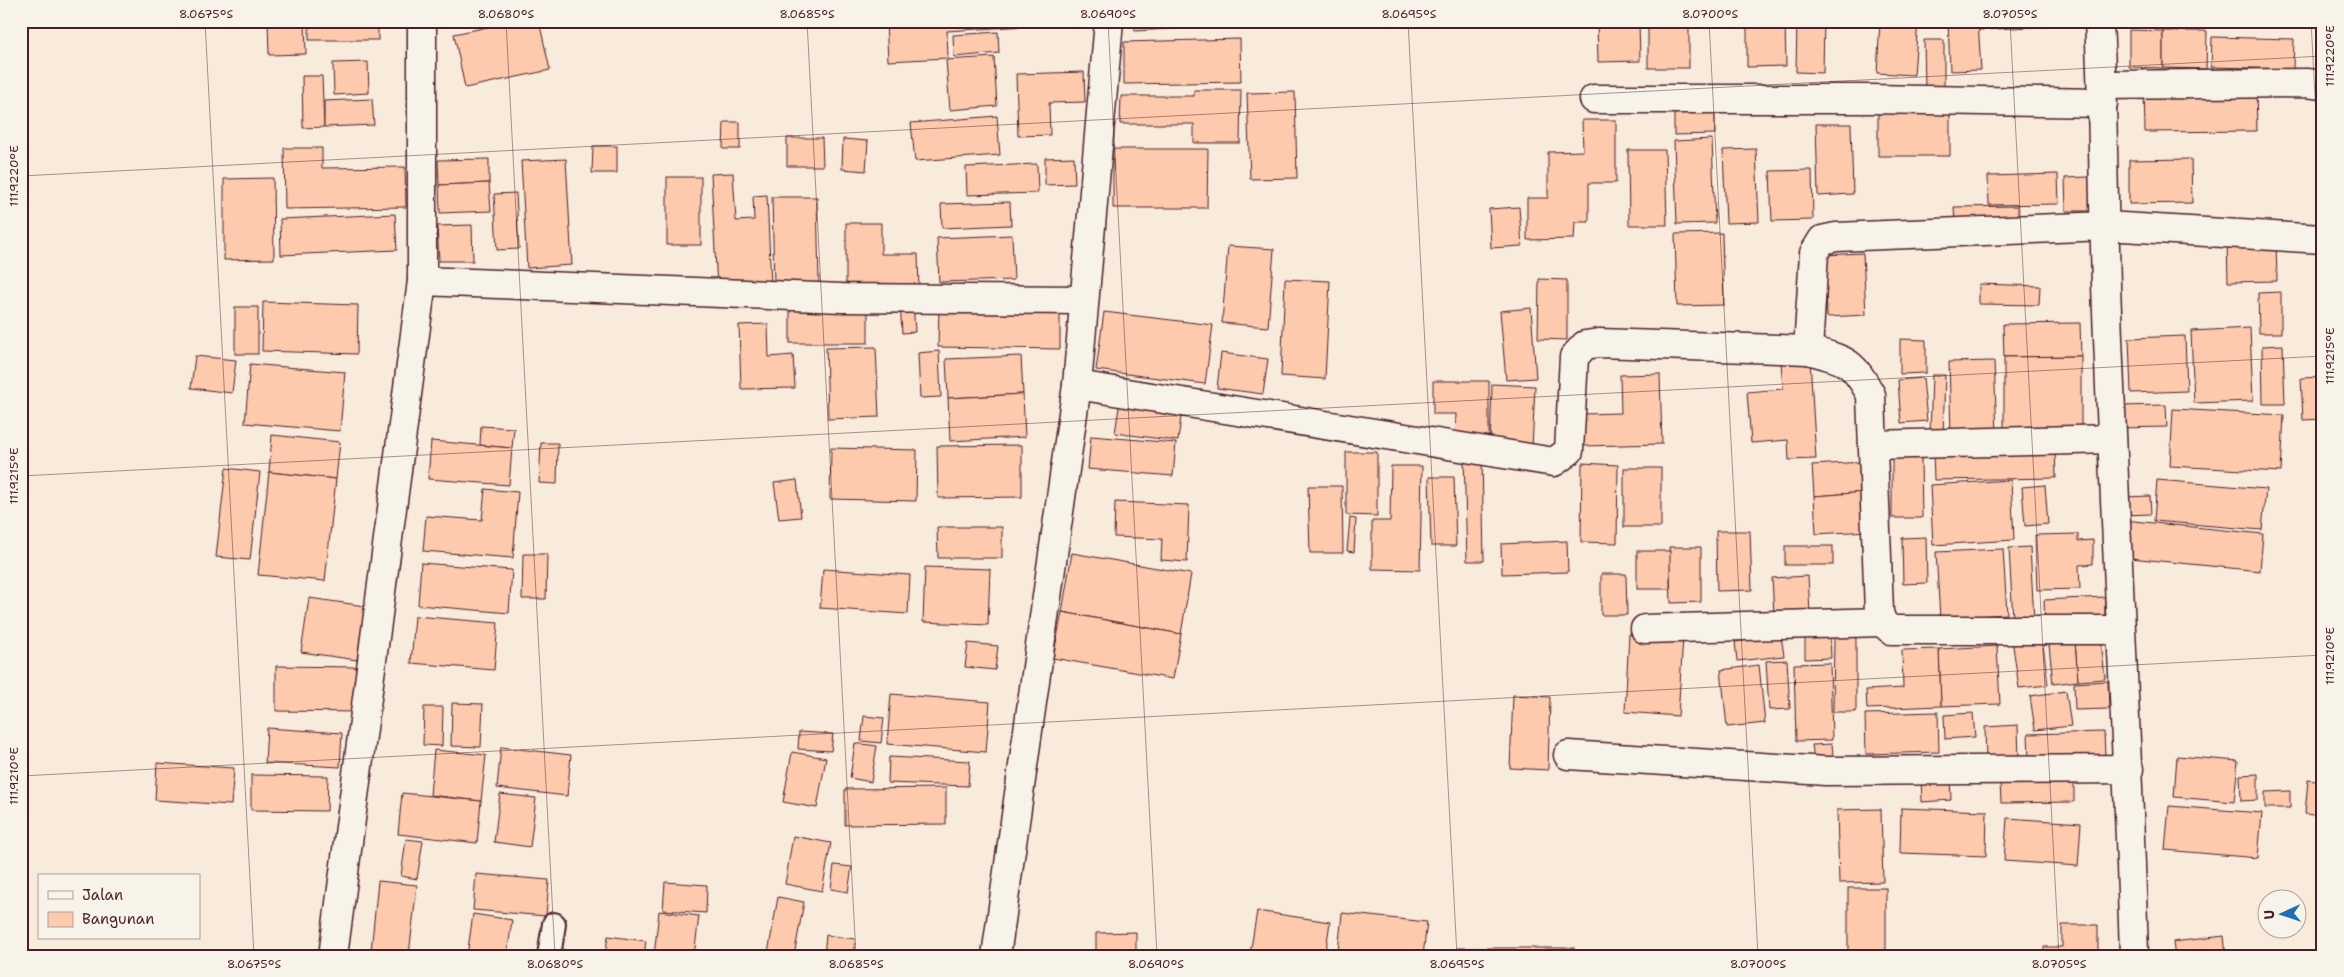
<svg xmlns="http://www.w3.org/2000/svg" width="2344" height="977" viewBox="0 0 2344 977" font-family="'Shantell Sans',sans-serif">
	<style>
		.building { fill: #fdcaad; stroke: #4a1f2b }
		.lines { fill: none; stroke-linecap: round; stroke-linejoin: round }
		.lane-casing { stroke: #4a1f2b; stroke-width: 26 }
		.street-casing { stroke: #4a1f2b; stroke-width: 31 }
		.lane { stroke: #f7f3e8; stroke-width: 22 }
		.street { stroke: #f7f3e8; stroke-width: 28 }
		.ticks { fill: none; stroke: #4a1f2b; stroke-width: 1; stroke-opacity: 0.45 }
		.neatline { fill: none; stroke: #4a1f2b; stroke-width: 2 }
		.ticks-label { font-size: 12px; text-anchor: middle; fill: #4a1f2b }
	</style>
	<rect width="100%" height="100%" fill="#f8ebdc"/>
	<filter id="ink" filterUnits="userSpaceOnUse"><feTurbulence type="fractalNoise" baseFrequency=".02" numOctaves="2"/><feDisplacementMap in="SourceGraphic" scale="10" xChannelSelector="R" yChannelSelector="G"/><feConvolveMatrix kernelMatrix="1 2 1 2 8 2 1 2 1" color-interpolation-filters="sRGB"/></filter>
	<g filter="url(#ink)">
		<!-- building -->
		<g class="building">
			<polygon points="268,21 305,21 306,54 269,55"/>
			<rect x="309" y="21" width="69" height="19"/>
			<polygon points="517,21 539,21 550,70 465,88 454,34"/>
			<polygon points="886,21 1042,21 1042,25 947,31 948,58 888,61"/>
			<polygon points="1134,21 1247,21 1247,24 1135,31"/>
			<polygon points="1597,21 1639,21 1640,61 1598,62"/>
			<rect x="1648" y="21" width="41" height="47"/>
			<polygon points="1747,21 1785,21 1786,66 1747,67"/>
			<polygon points="1797,21 1824,21 1823,73 1796,72"/>
			<polygon points="1880,21 1918,21 1914,75 1877,73"/>
			<polygon points="1948,21 1978,21 1981,70 1950,71"/>
			<polygon points="1978,21 2048,21 2048,26 1979,30"/>
			<polygon points="2123,21 2236,21 2235,27 2123,24"/>
			<polygon points="2313,21 2323,21 2323,26 2314,26"/>
			<polygon points="2129,30 2163,31 2163,68 2129,67"/>
			<polygon points="2163,31 2207,31 2206,69 2163,68"/>
			<polygon points="998,32 999,53 954,57 953,35"/>
			<polygon points="2212,37 2294,39 2293,69 2211,67"/>
			<polygon points="1240,39 1241,82 1124,84 1124,42"/>
			<polygon points="1924,40 1944,40 1944,88 1925,88"/>
			<polygon points="994,57 997,106 950,110 946,60"/>
			<polygon points="368,62 369,93 334,95 333,63"/>
			<polygon points="1084,72 1085,102 1049,103 1050,135 1018,136 1016,74"/>
			<polygon points="302,76 322,76 324,127 303,128"/>
			<polygon points="2256,86 2257,131 2145,132 2144,88"/>
			<polygon points="1194,90 1241,90 1240,143 1194,143 1194,124 1120,124 1121,96 1194,96"/>
			<polygon points="1295,92 1297,178 1250,179 1247,93"/>
			<polygon points="372,99 374,125 324,127 324,101"/>
			<polygon points="1715,110 1715,134 1674,135 1674,111"/>
			<polygon points="1878,113 1950,114 1950,156 1878,156"/>
			<polygon points="997,116 1000,155 915,161 911,123"/>
			<polygon points="1582,120 1616,120 1616,183 1589,183 1589,222 1575,222 1574,239 1527,240 1527,198 1548,198 1548,152 1583,151"/>
			<polygon points="724,122 740,122 740,149 723,149"/>
			<polygon points="1816,124 1851,124 1853,194 1818,196"/>
			<polygon points="787,138 822,138 823,166 787,166"/>
			<polygon points="843,139 868,141 866,171 842,169"/>
			<polygon points="1712,139 1715,223 1677,224 1674,141"/>
			<polygon points="593,146 617,146 617,173 592,173"/>
			<polygon points="284,148 322,148 322,168 405,167 406,207 285,209"/>
			<polygon points="1113,149 1208,149 1207,208 1113,208"/>
			<polygon points="1756,149 1759,222 1726,223 1723,150"/>
			<polygon points="1628,150 1665,150 1667,225 1629,225"/>
			<polygon points="1074,157 1075,184 1045,185 1045,158"/>
			<polygon points="489,159 489,183 439,185 438,160"/>
			<polygon points="566,159 572,265 527,268 521,161"/>
			<polygon points="2191,159 2192,203 2129,204 2129,160"/>
			<polygon points="1037,164 1038,193 967,195 966,167"/>
			<polygon points="1812,170 1813,220 1772,221 1770,171"/>
			<polygon points="733,173 736,221 754,220 753,196 767,195 771,285 717,288 711,174"/>
			<polygon points="2058,174 2059,204 1989,205 1988,176"/>
			<rect x="667" y="177" width="34" height="68"/>
			<polygon points="2089,177 2090,211 2066,211 2065,178"/>
			<polygon points="273,178 274,259 224,260 224,179"/>
			<polygon points="489,183 491,211 440,213 439,185"/>
			<polygon points="516,193 519,249 497,250 494,194"/>
			<polygon points="772,197 817,197 819,283 774,284"/>
			<polygon points="1010,202 1011,225 942,228 941,204"/>
			<polygon points="2018,206 2018,225 1955,225 1954,207"/>
			<polygon points="1519,207 1522,246 1491,248 1489,209"/>
			<polygon points="395,214 397,250 281,255 280,219"/>
			<polygon points="846,223 881,223 881,254 918,254 919,291 846,292"/>
			<polygon points="472,225 473,261 439,261 437,226"/>
			<polygon points="1722,233 1724,305 1677,306 1675,234"/>
			<polygon points="1012,235 1014,280 939,282 937,238"/>
			<polygon points="2276,239 2277,281 2228,282 2227,241"/>
			<polygon points="1228,246 1274,249 1268,327 1222,323"/>
			<polygon points="1863,253 1866,315 1827,317 1825,255"/>
			<polygon points="1285,279 1330,281 1325,379 1281,376"/>
			<polygon points="1539,279 1567,280 1567,340 1538,339"/>
			<polygon points="1979,284 2040,286 2039,305 1979,304"/>
			<polygon points="2318,287 2323,287 2323,344 2319,344"/>
			<polygon points="2281,292 2281,333 2259,333 2258,293"/>
			<polygon points="263,302 358,305 357,354 262,351"/>
			<polygon points="900,302 913,302 915,332 902,333"/>
			<rect x="790" y="304" width="78" height="39"/>
			<rect x="235" y="307" width="23" height="47"/>
			<polygon points="939,308 1060,310 1060,349 938,347"/>
			<polygon points="1531,308 1536,378 1506,380 1500,311"/>
			<polygon points="1104,312 1213,325 1205,384 1096,370"/>
			<polygon points="2080,323 2081,356 2004,357 2003,324"/>
			<polygon points="768,324 769,357 793,355 795,388 741,389 739,325"/>
			<polygon points="2250,328 2253,401 2194,403 2191,331"/>
			<polygon points="2185,336 2187,391 2131,393 2129,338"/>
			<polygon points="1900,339 1926,340 1926,373 1900,374"/>
			<polygon points="2283,345 2285,404 2263,404 2262,346"/>
			<polygon points="876,347 879,417 828,419 826,348"/>
			<polygon points="939,351 941,397 920,398 918,353"/>
			<polygon points="1221,353 1268,359 1263,394 1217,388"/>
			<polygon points="195,356 236,360 232,393 191,388"/>
			<polygon points="1021,356 1023,394 948,398 946,359"/>
			<polygon points="2081,356 2081,436 2004,437 2004,357"/>
			<polygon points="1810,360 1816,459 1789,460 1788,440 1751,443 1747,392 1783,389 1781,362"/>
			<polygon points="1994,361 1997,434 1951,435 1949,362"/>
			<polygon points="250,364 345,372 340,431 245,423"/>
			<polygon points="1660,374 1662,444 1584,446 1583,414 1621,413 1620,375"/>
			<polygon points="1932,375 1945,375 1943,435 1930,434"/>
			<polygon points="2323,377 2323,419 2303,420 2301,378"/>
			<polygon points="1923,378 1927,421 1901,423 1898,380"/>
			<polygon points="1433,381 1489,381 1489,440 1455,439 1456,414 1433,414"/>
			<polygon points="1492,384 1535,386 1532,449 1490,447"/>
			<polygon points="1023,394 1025,437 950,441 948,398"/>
			<polygon points="1120,401 1182,409 1178,441 1115,433"/>
			<polygon points="2166,405 2167,427 2119,428 2118,406"/>
			<polygon points="2173,409 2284,415 2281,472 2170,466"/>
			<polygon points="481,426 514,428 512,448 480,445"/>
			<polygon points="272,435 340,442 336,479 269,472"/>
			<polygon points="1091,436 1176,443 1173,476 1088,469"/>
			<polygon points="431,441 512,448 509,485 428,479"/>
			<polygon points="541,443 558,443 557,484 539,483"/>
			<polygon points="1022,445 1022,497 938,498 937,446"/>
			<polygon points="2055,447 2056,478 1934,480 1933,449"/>
			<polygon points="831,448 917,450 916,501 830,499"/>
			<polygon points="1346,452 1377,452 1377,516 1346,515"/>
			<polygon points="1482,457 1484,561 1467,561 1464,458"/>
			<polygon points="1892,457 1921,457 1922,518 1892,518"/>
			<polygon points="1864,462 1866,492 1814,496 1812,465"/>
			<polygon points="1582,463 1618,465 1617,543 1581,542"/>
			<polygon points="1391,466 1422,466 1420,570 1372,569 1372,521 1390,521"/>
			<polygon points="226,468 260,472 250,560 216,557"/>
			<rect x="1624" y="468" width="37" height="59"/>
			<polygon points="269,472 336,479 325,581 258,575"/>
			<polygon points="1429,477 1454,477 1456,546 1431,546"/>
			<polygon points="797,480 801,517 779,519 774,483"/>
			<polygon points="2011,480 2014,540 1933,545 1930,485"/>
			<polygon points="2157,480 2266,489 2262,530 2154,521"/>
			<polygon points="2045,485 2048,524 2025,526 2022,487"/>
			<polygon points="1308,486 1342,486 1343,553 1310,553"/>
			<polygon points="485,489 518,492 513,558 423,551 426,516 482,520"/>
			<polygon points="1866,492 1868,531 1816,534 1814,496"/>
			<polygon points="2150,496 2151,514 2125,515 2125,497"/>
			<polygon points="1115,502 1189,505 1187,562 1161,560 1162,539 1114,537"/>
			<polygon points="1350,518 1356,519 1354,552 1347,551"/>
			<polygon points="2124,520 2263,534 2260,571 2120,557"/>
			<polygon points="937,527 1002,527 1002,558 938,558"/>
			<polygon points="1716,531 1750,531 1752,590 1717,591"/>
			<polygon points="2078,534 2078,541 2093,540 2093,564 2079,565 2080,589 2037,590 2035,535"/>
			<polygon points="1926,537 1927,583 1903,584 1902,538"/>
			<polygon points="1567,541 1568,572 1502,574 1501,544"/>
			<rect x="1785" y="546" width="48" height="19"/>
			<polygon points="1669,547 1701,547 1701,602 1671,603"/>
			<polygon points="2030,547 2034,620 2013,621 2009,548"/>
			<polygon points="2003,549 2007,614 1940,618 1936,552"/>
			<rect x="1637" y="551" width="33" height="38"/>
			<polygon points="1072,553 1191,574 1181,634 1062,612"/>
			<polygon points="523,554 547,554 546,599 522,599"/>
			<polygon points="421,563 512,570 509,613 418,605"/>
			<polygon points="925,567 990,569 988,625 923,622"/>
			<polygon points="823,569 910,575 908,614 820,608"/>
			<polygon points="1601,574 1626,574 1627,615 1601,615"/>
			<polygon points="1808,576 1810,613 1774,615 1772,578"/>
			<polygon points="2105,597 2105,622 2045,624 2044,600"/>
			<polygon points="309,598 365,606 357,660 301,652"/>
			<polygon points="1062,612 1181,634 1173,679 1053,658"/>
			<polygon points="415,616 498,623 494,670 411,663"/>
			<polygon points="1629,634 1683,637 1678,716 1625,712"/>
			<polygon points="1805,634 1830,634 1831,658 1805,659"/>
			<polygon points="1781,635 1784,656 1737,661 1735,642"/>
			<polygon points="1834,635 1856,635 1856,712 1833,712"/>
			<polygon points="2042,636 2048,685 2019,688 2012,639"/>
			<polygon points="2101,639 2105,679 2078,681 2075,642"/>
			<polygon points="2075,642 2078,681 2053,684 2049,645"/>
			<polygon points="968,643 998,646 995,670 965,667"/>
			<polygon points="1997,646 2000,704 1941,706 1939,649"/>
			<polygon points="1939,649 1941,706 1867,709 1866,690 1903,688 1902,650"/>
			<polygon points="1787,660 1790,709 1769,710 1766,661"/>
			<polygon points="1830,663 1832,740 1796,741 1794,664"/>
			<polygon points="1759,665 1765,723 1727,727 1721,670"/>
			<polygon points="276,666 357,667 356,712 276,711"/>
			<polygon points="2108,681 2109,709 2075,710 2074,683"/>
			<polygon points="2066,691 2071,726 2035,730 2030,696"/>
			<polygon points="891,694 990,702 986,752 887,744"/>
			<polygon points="1513,695 1550,697 1548,770 1510,768"/>
			<polygon points="452,703 483,704 481,747 451,746"/>
			<polygon points="424,707 443,707 442,746 423,745"/>
			<polygon points="1938,712 1939,752 1866,754 1865,714"/>
			<polygon points="1973,713 1975,737 1945,739 1944,715"/>
			<polygon points="864,716 884,718 881,743 861,741"/>
			<polygon points="2018,725 2019,761 1986,762 1985,727"/>
			<polygon points="267,728 342,733 340,767 265,763"/>
			<polygon points="799,732 833,734 831,751 798,749"/>
			<polygon points="2104,732 2105,756 2029,759 2028,734"/>
			<polygon points="855,743 877,746 871,782 850,778"/>
			<polygon points="1832,744 1834,765 1815,767 1812,745"/>
			<polygon points="501,747 571,755 567,796 497,788"/>
			<polygon points="434,750 486,755 481,801 430,795"/>
			<polygon points="792,752 826,758 817,808 783,802"/>
			<polygon points="2177,756 2238,761 2234,802 2174,797"/>
			<polygon points="889,757 970,761 968,786 888,783"/>
			<polygon points="157,763 234,768 231,805 155,800"/>
			<polygon points="2258,774 2258,800 2241,801 2240,775"/>
			<polygon points="251,775 328,776 327,811 251,810"/>
			<polygon points="1950,776 1951,800 1922,802 1921,778"/>
			<polygon points="2074,779 2074,802 2001,803 2000,780"/>
			<polygon points="2308,780 2323,782 2323,816 2305,814"/>
			<polygon points="946,788 946,824 845,825 845,789"/>
			<polygon points="2290,791 2290,808 2265,808 2265,792"/>
			<polygon points="402,793 481,801 477,843 398,834"/>
			<polygon points="500,794 536,798 530,847 494,842"/>
			<polygon points="2169,806 2262,813 2258,858 2165,850"/>
			<polygon points="1901,808 1987,811 1986,856 1900,853"/>
			<polygon points="1881,809 1883,882 1839,883 1837,810"/>
			<polygon points="2007,818 2081,823 2078,866 2004,861"/>
			<polygon points="793,836 831,843 822,891 785,884"/>
			<polygon points="406,839 423,841 417,879 401,876"/>
			<polygon points="834,865 852,867 848,892 831,889"/>
			<polygon points="476,874 549,880 546,916 473,910"/>
			<polygon points="378,881 417,885 409,955 371,951"/>
			<polygon points="665,882 707,885 706,913 663,910"/>
			<rect x="1848" y="888" width="38" height="68"/>
			<polygon points="778,897 804,902 794,956 768,953"/>
			<polygon points="659,911 699,916 694,956 654,956"/>
			<polygon points="1257,911 1330,922 1325,956 1250,954"/>
			<polygon points="1342,913 1427,922 1423,956 1367,956 1338,952"/>
			<polygon points="473,914 512,920 507,956 467,956"/>
			<polygon points="2062,925 2098,925 2098,956 2044,956 2044,947 2062,947"/>
			<polygon points="1136,932 1136,956 1096,956 1096,933"/>
			<polygon points="826,935 855,939 853,956 824,956"/>
			<polygon points="608,936 646,941 644,956 605,956"/>
			<polygon points="2224,936 2226,956 2175,956 2173,942"/>
			<rect x="1458" y="948" width="116" height="8"/>
		</g>
		<g class="lines">
			<!-- lane casing -->
			<g class="lane-casing">
				<polyline id="lane" points="549,956 554,924"/>
			</g>
			<!-- street casing -->
			<g class="street-casing">
				<g id="street">
					<path d="M2099 21C2104 118 2103 215 2107 312 2115 527 2128 741 2134 956"/>
					<polyline points="2102,85 2306,83 2323,85"/>
					<polyline points="1594,99 1869,99 2103,103"/>
					<polyline points="422,281 842,298 1084,300"/>
					<polyline points="1808,350 1814,253 1822,240 1836,237 2106,226 2323,239"/>
					<path d="M1077 385 1554 462 1569 451 1574 357 1585 345 1599 343 1808 350C1846 360 1852 360 1871 395L1879 612 1882 622 1891 630H2120"/>
					<polyline points="1873,445 2112,439"/>
					<polyline points="1645,629 1882,622"/>
					<polyline points="1568,755 1826,771 2129,769"/>
					<polyline points="333,956 422,281 422,21"/>
					<polyline points="996,956 1077,385 1109,21"/>
				</g>
			</g>
			<!-- lane -->
			<use href="#lane" class="lane"/>
			<!-- street -->
			<use href="#street" class="street"/>
		</g>
	</g>
	<!-- ticks -->
	<path class="ticks" d="M205 21 254 956M506 21 555 956M807 21 856 956M1108 21 1157 956M1408 21 1457 956M1709 21 1758 956M2010 21 2059 956M2311 21 2323 247M21 176 2323 56M21 476 2323 356M21 776 2323 655M2313 956 2323 955"/>
	<!-- margin -->
	<rect width="2344" height="977" fill="none" stroke="#f7f3e8" stroke-width="55"/>
	<!-- legend -->
	<rect x="38" y="874" width="162" height="65" fill="#f7f3e8" stroke="#b29e9c"/>
	<rect x="48" y="891" width="25" height="8" fill="#f7f3e8" stroke="#b29e9c"/>
	<text x="82" y="900" font-size="15" fill="#4a1f2b">Jalan</text>
	<rect x="48" y="912" width="25" height="15" fill="#fdcaad" stroke="#b29e9c"/>
	<text x="82" y="924" font-size="15" fill="#4a1f2b">Bangunan</text>
	<!-- north arrow -->
	<g transform="translate(2282 914) rotate(267)"><circle r="24" fill="#f7f3e8" stroke="#b29e9c"/>
	<path d="M0-4L9 19L0 12L-9 19Z" fill="#1f6fb2"/>
	<text y="-8" font-size="14" font-weight="bold" text-anchor="middle" fill="#4a1f2b">U</text>
	</g>
	<rect x="28" y="28" width="2288" height="922" class="neatline"/>
	<g class="ticks-label">
		<text x="206" y="18">8.0675°S</text>
		<text x="506" y="18">8.0680°S</text>
		<text x="807" y="18">8.0685°S</text>
		<text x="1108" y="18">8.0690°S</text>
		<text x="1409" y="18">8.0695°S</text>
		<text x="1710" y="18">8.0700°S</text>
		<text x="2010" y="18">8.0705°S</text>
		<text transform="translate(2330 56) rotate(-90)" y="4">111.9220°E</text>
		<text transform="translate(14 176) rotate(-90)" y="4">111.9220°E</text>
		<text transform="translate(2330 356) rotate(-90)" y="4">111.9215°E</text>
		<text transform="translate(14 476) rotate(-90)" y="4">111.9215°E</text>
		<text transform="translate(2330 656) rotate(-90)" y="4">111.9210°E</text>
		<text transform="translate(14 776) rotate(-90)" y="4">111.9210°E</text>
		<text x="254" y="968">8.0675°S</text>
		<text x="555" y="968">8.0680°S</text>
		<text x="856" y="968">8.0685°S</text>
		<text x="1156" y="968">8.0690°S</text>
		<text x="1457" y="968">8.0695°S</text>
		<text x="1758" y="968">8.0700°S</text>
		<text x="2059" y="968">8.0705°S</text>
	</g>
</svg>
